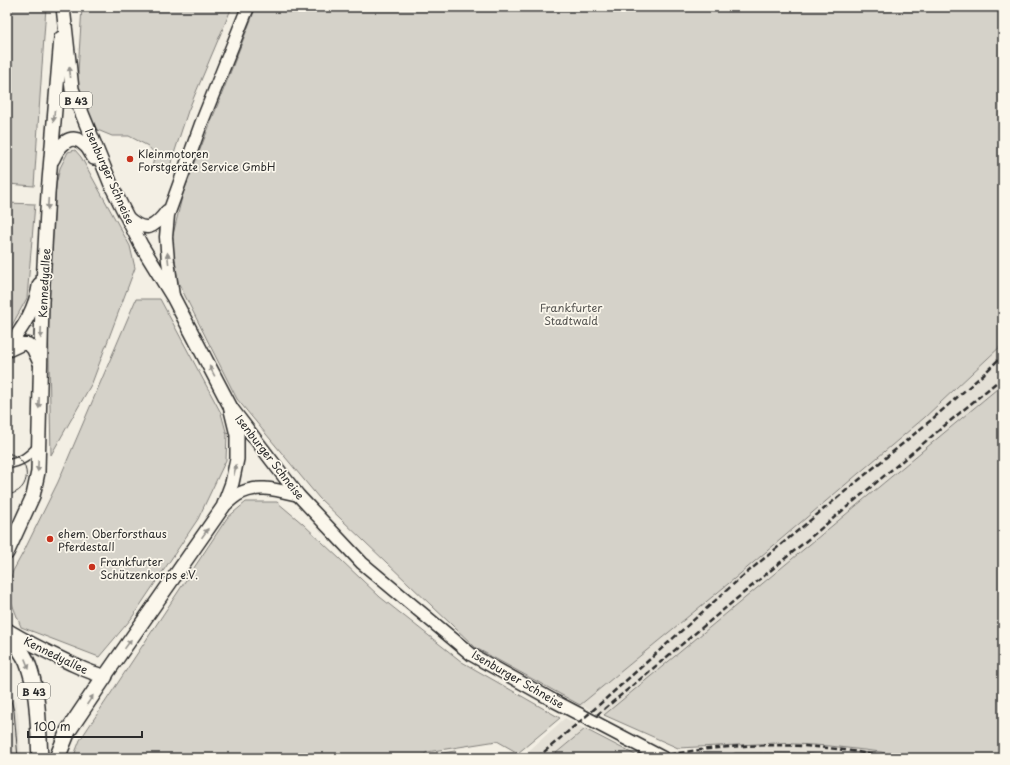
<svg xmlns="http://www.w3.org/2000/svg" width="1010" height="765" viewBox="0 0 1010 765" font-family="'Playpen Sans',sans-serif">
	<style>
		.built { fill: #e4e0d6 }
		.green { fill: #d5d2c9; stroke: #807e7a }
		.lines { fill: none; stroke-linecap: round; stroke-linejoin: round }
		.street-casing { stroke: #2b2b2b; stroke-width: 11 }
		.secondary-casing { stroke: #2b2b2b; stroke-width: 15 }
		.primary-casing { stroke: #2b2b2b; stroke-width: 16 }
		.highway-casing { stroke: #2b2b2b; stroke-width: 18 }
		.street { stroke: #fbf7ec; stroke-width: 8 }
		.secondary { stroke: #fbf7ec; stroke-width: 12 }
		.primary { stroke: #fbf7ec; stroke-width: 13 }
		.highway { stroke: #fbf7ec; stroke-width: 15 }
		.tram { stroke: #2b2b2b; stroke-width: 1 }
		.rail { stroke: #2b2b2b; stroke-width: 2.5; stroke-dasharray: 6 3; stroke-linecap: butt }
		.oneway { fill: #93918c }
		.poi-dot { fill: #c8321e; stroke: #fbf7ec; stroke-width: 1.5 }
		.labels { text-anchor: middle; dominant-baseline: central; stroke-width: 3.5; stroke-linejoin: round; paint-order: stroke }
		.shield { fill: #fbf7ec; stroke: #696865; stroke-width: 1 }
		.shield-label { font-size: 10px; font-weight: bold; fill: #2b2b2b }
		.poi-label { font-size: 11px; fill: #2b2b2b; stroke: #fbf7ec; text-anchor: start }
		.street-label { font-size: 11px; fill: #2b2b2b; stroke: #fbf7ec }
		.park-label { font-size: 11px; fill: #565552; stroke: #fbf7ec }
	</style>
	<rect width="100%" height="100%" fill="#f3efe4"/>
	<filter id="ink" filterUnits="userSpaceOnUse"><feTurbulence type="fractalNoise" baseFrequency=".025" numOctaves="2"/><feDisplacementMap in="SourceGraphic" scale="8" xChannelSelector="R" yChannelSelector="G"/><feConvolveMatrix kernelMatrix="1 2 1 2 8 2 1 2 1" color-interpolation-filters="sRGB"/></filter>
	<g filter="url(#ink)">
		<!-- built -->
		<g class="built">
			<polygon points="1003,344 1003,384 604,715 580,705 734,579 924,418"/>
			<polygon points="7,678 13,693 18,714 21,758 7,758"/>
			<polygon points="565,718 585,729 549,758 521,758"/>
			<polygon points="777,743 830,746 881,752 903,758 849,758 829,755 782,753 735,753 714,758 684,758 681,757 729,746"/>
		</g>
		<!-- green -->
		<g class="green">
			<polygon points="7,7 46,7 34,186 8,184 7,200"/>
			<polygon points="82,7 232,7 188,111 169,169 152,167 155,154 148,146 129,136 112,136 95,129 77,87"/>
			<polygon points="256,7 1003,7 1003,344 924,418 734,579 580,705 476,648 319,498 237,399 178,282 172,239 183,193"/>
			<polygon points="75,150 81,157 130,246 135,268 92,383 51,455 48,312 56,185 60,168 68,152"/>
			<polygon points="7,203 35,204 27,298 11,327 7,331"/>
			<polygon points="136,299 160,299 221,413 227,435 226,460 198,519 131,619 99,657 21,627 9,596 10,580 13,571 24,551 58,482"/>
			<polygon points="1003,384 1003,758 903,758 881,752 830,746 777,743 678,748 604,715"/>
			<polygon points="246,502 277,502 303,524 380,597 462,662 560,718 518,753 497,741 427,752 419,758 73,758 80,740 227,518"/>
			<polygon points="585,729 641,758 550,758"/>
			<polygon points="455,751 461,758 431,758 436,754"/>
			<path d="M735 753C773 753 811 751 849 758H725Z"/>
		</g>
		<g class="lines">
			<!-- street casing -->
			<g class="street-casing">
				<path id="street" d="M7 464C21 463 30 455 39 445"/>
			</g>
			<!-- secondary casing -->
			<g class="secondary-casing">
				<g id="secondary">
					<path d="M127 217C146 234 154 228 167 211"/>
					<polyline points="173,296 168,261 166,237 168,215 201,124 248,7"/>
					<path d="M7 347C24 328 35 309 39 284"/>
					<polyline points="7,351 22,344 28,344 33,349 40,364"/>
					<polyline points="230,406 298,495 362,563 472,655 556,702 663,758"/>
					<path d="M223 507C227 503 232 498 237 495 255 483 278 490 298 495"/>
				</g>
			</g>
			<!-- primary casing -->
			<g class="primary-casing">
				<g id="primary">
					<path d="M53 159C58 147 71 130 85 145 89 148 91 154 94 158"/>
					<polyline points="7,553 33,496 38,472 42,302 48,193 61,38"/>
					<path d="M7 630C27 642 47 652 68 662 81 668 92 674 105 676L223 507 232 483 237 459V435L230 406 173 297 141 245 112 187 72 89 63 7"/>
				</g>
			</g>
			<!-- highway casing -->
			<g class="highway-casing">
				<g id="highway">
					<path d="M7 631C14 641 22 651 27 662 39 691 38 727 40 758"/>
					<polyline points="57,758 68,731 105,676"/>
				</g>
			</g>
			<!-- street -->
			<use href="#street" class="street"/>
			<!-- secondary -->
			<use href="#secondary" class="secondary"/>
			<!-- primary -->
			<use href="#primary" class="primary"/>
			<!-- highway -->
			<use href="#highway" class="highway"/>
			<!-- tram -->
			<g class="tram">
				<path d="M7 453C33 458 33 492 7 495"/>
				<polyline points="7,687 14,711 18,758"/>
				<polyline points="7,703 11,758"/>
			</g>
			<!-- rail -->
			<g class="rail">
				<polyline points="597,715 1003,377"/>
				<polyline points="537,758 591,712 737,581 930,421 986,372 1003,355"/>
				<path d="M652 758C729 742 811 740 887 758"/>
			</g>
		</g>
		<!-- one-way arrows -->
		<defs><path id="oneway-solid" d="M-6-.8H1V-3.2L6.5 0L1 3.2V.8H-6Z"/></defs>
		<g class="oneway">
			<use href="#oneway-solid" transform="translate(70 72) rotate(-96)"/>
			<use href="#oneway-solid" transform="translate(54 116) rotate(95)"/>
			<use href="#oneway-solid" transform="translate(48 204) rotate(93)"/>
			<use href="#oneway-solid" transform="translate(168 258) rotate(-96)"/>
			<use href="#oneway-solid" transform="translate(41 333) rotate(92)"/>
			<use href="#oneway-solid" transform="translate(212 371) rotate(-118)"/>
			<use href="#oneway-solid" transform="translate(39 403) rotate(91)"/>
			<use href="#oneway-solid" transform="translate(38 466) rotate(92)"/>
			<use href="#oneway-solid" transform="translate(235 470) rotate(-77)"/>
			<use href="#oneway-solid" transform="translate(205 533) rotate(-55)"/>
			<use href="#oneway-solid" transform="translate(128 644) rotate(-55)"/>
			<use href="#oneway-solid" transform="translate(27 664) rotate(68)"/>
			<use href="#oneway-solid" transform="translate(90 700) rotate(-56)"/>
		</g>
	</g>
	<!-- markers -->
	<g class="poi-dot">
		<circle cx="130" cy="159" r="4"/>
		<circle cx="50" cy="539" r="4"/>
		<circle cx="92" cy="567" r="4"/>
	</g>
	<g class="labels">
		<!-- shield labels -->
		<g class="shield">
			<rect x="60" y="92" width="32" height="16" rx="3"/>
			<rect x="18" y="683" width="32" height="16" rx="3"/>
		</g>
		<g class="shield-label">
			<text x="76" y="100">B 43</text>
			<text x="34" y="691">B 43</text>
		</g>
		<!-- poi labels -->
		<g class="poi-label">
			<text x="138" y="153">Kleinmotoren<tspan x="138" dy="13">Forstgeräte Service GmbH</tspan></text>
			<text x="58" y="533">ehem. Oberforsthaus<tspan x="58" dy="13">Pferdestall</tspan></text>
			<text x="100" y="561">Frankfurter<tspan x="100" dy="13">Schützenkorps e.V.</tspan></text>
		</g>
		<!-- street labels -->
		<g class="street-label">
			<text transform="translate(110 176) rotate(66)">Isenburger Schneise</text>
			<text transform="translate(44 283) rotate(-87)">Kennedyallee</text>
			<text transform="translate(270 457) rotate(52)">Isenburger Schneise</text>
			<text transform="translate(56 655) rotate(26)">Kennedyallee</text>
			<text transform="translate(518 679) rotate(30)">Isenburger Schneise</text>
		</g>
		<!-- park labels -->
		<g class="park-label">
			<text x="571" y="307">Frankfurter<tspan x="571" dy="13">Stadtwald</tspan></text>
		</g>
	</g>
	<!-- margin -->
	<rect width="1010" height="765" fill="none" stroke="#fbf7ec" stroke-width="24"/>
	<rect x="12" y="12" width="986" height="741" fill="none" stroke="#2b2b2b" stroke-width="1.5" filter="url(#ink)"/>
	<!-- scale -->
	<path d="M28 731v6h114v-6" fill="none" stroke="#2b2b2b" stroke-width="2"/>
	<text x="34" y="731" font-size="12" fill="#2b2b2b" stroke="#fbf7ec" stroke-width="3" paint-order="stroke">100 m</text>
</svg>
